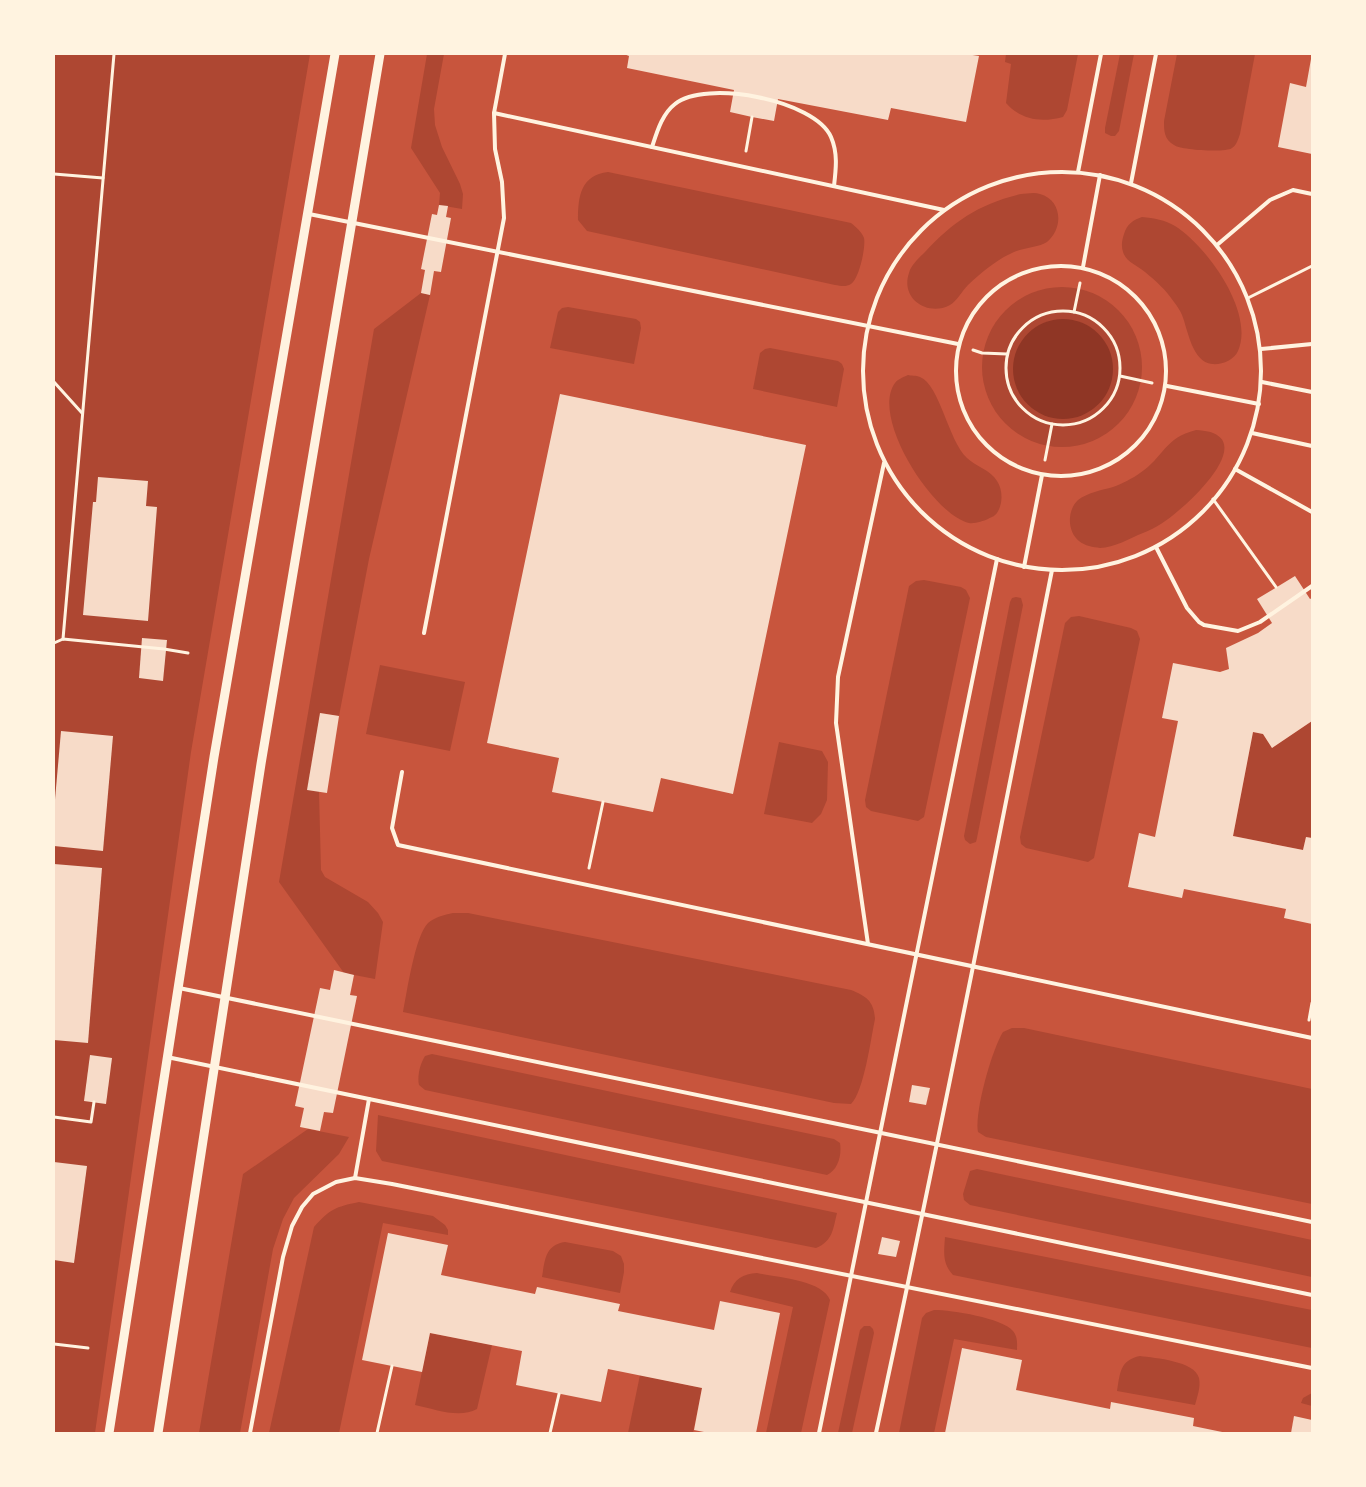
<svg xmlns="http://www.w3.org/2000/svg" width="1366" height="1487" viewBox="0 0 1366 1487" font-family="'Public Sans',sans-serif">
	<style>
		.green { fill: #ae4732 }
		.water { fill: #8f3625 }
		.building { fill: #f7dbc8 }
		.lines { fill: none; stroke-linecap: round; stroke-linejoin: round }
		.path { stroke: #fff3e0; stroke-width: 3 }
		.service { stroke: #fff3e0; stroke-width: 4 }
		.tertiary { stroke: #fff3e0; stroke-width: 9 }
	</style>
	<rect width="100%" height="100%" fill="#c8553d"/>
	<!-- green -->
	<g class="green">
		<polygon points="54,54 310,54 191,752 95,1433 54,1433"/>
		<polygon points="427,54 444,54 434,109 435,125 442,147 460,184 463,194 462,209 439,205 440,193 411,148"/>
		<path d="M1006 54H1078L1067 110 1063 117C1041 123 1021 120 1006 103L1011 64 1005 62Z"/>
		<polygon points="1120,54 1134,54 1119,131 1115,136 1111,136 1105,133 1105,128"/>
		<path d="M1177 54H1255L1240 134C1238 139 1237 145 1232 148 1226 153 1180 150 1174 145 1164 139 1164 131 1164 121Z"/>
		<path d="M608 172 851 223C856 227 862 232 864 238 866 247 859 279 851 284 846 287 841 286 835 285L587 231 578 220C578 196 581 175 608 172Z"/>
		<path d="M1021 194C1026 194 1034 192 1040 194 1062 200 1064 228 1047 242 1040 247 1023 248 1014 252 996 260 982 272 968 285 962 291 957 301 950 305 928 317 900 299 909 273 911 265 919 258 925 252 954 221 979 204 1021 194Z"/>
		<path d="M1142 217C1154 218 1165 220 1175 226 1207 246 1255 313 1238 351 1234 360 1222 365 1212 364 1192 362 1188 330 1182 315 1180 310 1177 306 1174 302 1166 290 1156 281 1145 272 1138 266 1126 262 1123 252 1121 246 1122 240 1124 234 1127 224 1133 220 1142 217Z"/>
		<circle cx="1062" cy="367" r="80"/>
		<polygon points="421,293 430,295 369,559 339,716 320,713 319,792 321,870 325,877 368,902 378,913 383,922 375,979 344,973 279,882 374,329"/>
		<polygon points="568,307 636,319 640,322 641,328 634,364 550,348 558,312 562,308"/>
		<polygon points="770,348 838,361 842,364 844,369 837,407 753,389 760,353 765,349"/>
		<path d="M908 375C911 376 916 375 920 377 940 385 948 440 967 458 975 466 991 470 997 481 1003 490 1003 504 997 513 994 517 991 517 988 519 983 521 975 524 969 523 933 515 870 417 895 383 898 379 904 377 908 375Z"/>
		<path d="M1196 430C1260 433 1199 494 1178 511 1168 520 1156 528 1143 533 1130 538 1114 548 1100 548 1093 547 1085 546 1079 541 1067 532 1067 510 1078 500 1087 493 1102 490 1113 487 1122 484 1133 478 1140 473 1164 457 1164 438 1196 430Z"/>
		<polygon points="924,580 961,587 966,590 970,598 924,817 918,821 871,811 866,807 865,800 909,586 916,581"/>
		<polygon points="1016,597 1021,598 1023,605 977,838 976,842 970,844 965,840 964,836 1010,602 1012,598"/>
		<polygon points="1079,616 1131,628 1137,631 1140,639 1094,858 1088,862 1026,848 1021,844 1020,837 1065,623 1071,617"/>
		<polygon points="380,665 465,682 450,751 366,734"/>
		<polygon points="1312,721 1312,838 1306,837 1303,850 1233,836 1253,732 1263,734 1272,748"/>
		<polygon points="779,742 822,751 828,762 827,800 821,814 812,823 764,814"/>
		<path d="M453 913H468L851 990C866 996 874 1001 875 1019 871 1038 864 1092 851 1104L834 1103 403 1012C407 992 415 936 428 923 435 917 444 915 453 913Z"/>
		<path d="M1012 1028H1024L1312 1089V1204L986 1137 978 1132C974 1113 992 1049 1003 1032Z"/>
		<path d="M432 1054 834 1139 840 1143C842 1155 838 1170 827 1175L425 1090 419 1085C417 1076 420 1064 425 1056Z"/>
		<path d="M378 1115 837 1213C833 1229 833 1241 816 1248L382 1161 376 1151Z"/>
		<polygon points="308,1129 349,1137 339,1154 294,1198 283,1219 273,1249 240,1433 199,1433 243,1174"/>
		<polygon points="977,1169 1312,1240 1312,1277 970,1205 964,1200 963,1194 970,1171"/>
		<path d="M359 1202 433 1216 445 1225 448 1230V1235L383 1223 339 1433H269L314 1227C330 1209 335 1207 359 1202Z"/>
		<path d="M945 1237 1312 1310V1348L953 1275C942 1263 944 1252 945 1237Z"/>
		<path d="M565 1242 613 1251 621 1256 624 1264V1272L620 1293 542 1277C545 1260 545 1245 565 1242Z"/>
		<path d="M757 1273C776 1277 823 1280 830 1300L801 1433H766L793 1307 730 1292C734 1279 743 1274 757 1273Z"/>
		<path d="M934 1310C952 1310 1002 1318 1013 1331 1018 1337 1017 1344 1017 1350L954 1339 934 1433H899L922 1318 926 1313Z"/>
		<polygon points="864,1326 870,1326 873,1329 874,1333 852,1433 838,1433 860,1330"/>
		<path d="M430 1333 492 1345 477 1409C459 1419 435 1409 415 1405Z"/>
		<path d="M1140 1356C1155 1358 1195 1361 1199 1378 1201 1387 1197 1397 1195 1405L1117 1391C1120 1373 1120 1360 1140 1356Z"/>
		<polygon points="640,1375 702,1388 693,1433 628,1433"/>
		<polygon points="1312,1393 1312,1406 1301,1403 1303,1398"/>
	</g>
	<!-- water -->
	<circle class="water" cx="1063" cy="369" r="50"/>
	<!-- building -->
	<g class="building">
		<polygon points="624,54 966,54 979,56 966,122 891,108 888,120 778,99 774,121 752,117 730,112 734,90 627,68 629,56"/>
		<polygon points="1311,59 1312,59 1312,154 1278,147 1290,83 1306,87"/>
		<polygon points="439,205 448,206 446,217 451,218 441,272 434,271 430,295 421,293 425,270 421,269 432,214 437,215"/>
		<polygon points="560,394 806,445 733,794 661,778 653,812 603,802 552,792 559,758 487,743"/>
		<polygon points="98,477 148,481 146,506 157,507 148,621 83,615 93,502 96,502"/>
		<polygon points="1295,576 1310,599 1312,598 1312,721 1272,748 1263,734 1253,732 1233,836 1303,850 1306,837 1312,838 1312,924 1284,918 1286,909 1184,889 1182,898 1128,887 1139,833 1155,837 1178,721 1162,718 1173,663 1220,672 1229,669 1226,648 1258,633 1272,623 1257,599"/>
		<polygon points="142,638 167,640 163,681 139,678"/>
		<polygon points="320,713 339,716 327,793 307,790"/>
		<polygon points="61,731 113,736 103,851 54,846 54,811"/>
		<polygon points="54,864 102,868 88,1043 54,1040"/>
		<polygon points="334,970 354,975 350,995 357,996 333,1113 324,1112 320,1131 300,1127 304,1108 295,1106 320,988 330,990"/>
		<polygon points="90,1055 112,1058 106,1104 84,1101"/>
		<polygon points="912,1085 930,1088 926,1105 909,1102"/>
		<polygon points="54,1162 87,1166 74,1263 54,1260"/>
		<polygon points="388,1233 448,1245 441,1275 535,1294 537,1287 620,1304 618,1311 714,1330 720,1301 780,1313 756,1433 709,1433 694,1430 702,1388 608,1369 601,1402 516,1385 522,1351 430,1333 422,1372 362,1360"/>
		<polygon points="882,1237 900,1241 896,1257 878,1254"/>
		<polygon points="962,1348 1022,1360 1016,1390 1110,1409 1111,1402 1194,1418 1193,1426 1227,1433 945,1433"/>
		<polygon points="1294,1416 1312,1420 1312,1433 1291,1433"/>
	</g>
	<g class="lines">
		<!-- path -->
		<g class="path">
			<polyline points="746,151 752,117"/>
			<polyline points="54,174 103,178"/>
			<polyline points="1248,298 1312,266"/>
			<circle cx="1063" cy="368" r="57"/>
			<polyline points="1074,312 1080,283"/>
			<polyline points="973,350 982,353 1007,354"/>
			<polyline points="1120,376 1152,383"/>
			<polyline points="54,382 82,413"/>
			<polyline points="1045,460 1052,424"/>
			<polyline points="1213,499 1276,587"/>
			<polyline points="63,639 114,54"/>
			<polyline points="54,643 63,639 164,649 188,653"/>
			<polyline points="589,868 603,802"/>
			<polyline points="1309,1020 1312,1003"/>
			<polyline points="54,1117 91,1122 94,1102"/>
			<polyline points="54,1344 88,1348"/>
			<polyline points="377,1433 392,1366"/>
			<polyline points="550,1433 559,1394"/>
		</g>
		<!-- service -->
		<g class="service">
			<polyline points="494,113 944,210"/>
			<path d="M652 147C657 132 662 114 675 104 705 79 815 100 831 137 838 153 836 169 834 186"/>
			<circle cx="1062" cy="371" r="199"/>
			<polyline points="1078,172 1101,54"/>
			<polyline points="1131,183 1156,54"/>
			<polyline points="309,214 958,344"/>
			<polyline points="1217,245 1270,200 1293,190 1312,194"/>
			<circle cx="1061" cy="371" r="105"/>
			<polyline points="1083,267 1100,175"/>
			<polyline points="1261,349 1312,344"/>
			<polyline points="1262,382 1312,392"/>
			<polyline points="1167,386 1259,404"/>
			<polyline points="1252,433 1312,446"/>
			<polyline points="1235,469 1312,512"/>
			<polyline points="1156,547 1187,608 1199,622 1204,625 1238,631 1260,622 1312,586"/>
			<polyline points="1024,567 1042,475"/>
			<polyline points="424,633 504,218 502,182 495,149 494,113 505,54"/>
			<polyline points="402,772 392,828 398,845 1312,1038"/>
			<polyline points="868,944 836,723 838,677 884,463"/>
			<polyline points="179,988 1312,1222"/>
			<polyline points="167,1057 1312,1295"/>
			<polyline points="355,1178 369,1099"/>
			<polyline points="250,1433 283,1257 292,1226 302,1207 313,1194 336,1182 355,1178 392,1184 1312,1368"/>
			<polyline points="819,1433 997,559"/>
			<path d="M876 1433C938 1146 995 858 1052 570"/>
		</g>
		<!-- tertiary -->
		<g class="tertiary">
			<polyline points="109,1433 214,757 335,54"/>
			<polyline points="158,1433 261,764 380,54"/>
		</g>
	</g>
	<!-- border -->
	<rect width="1366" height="1487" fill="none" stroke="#fff3e0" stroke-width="110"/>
</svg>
